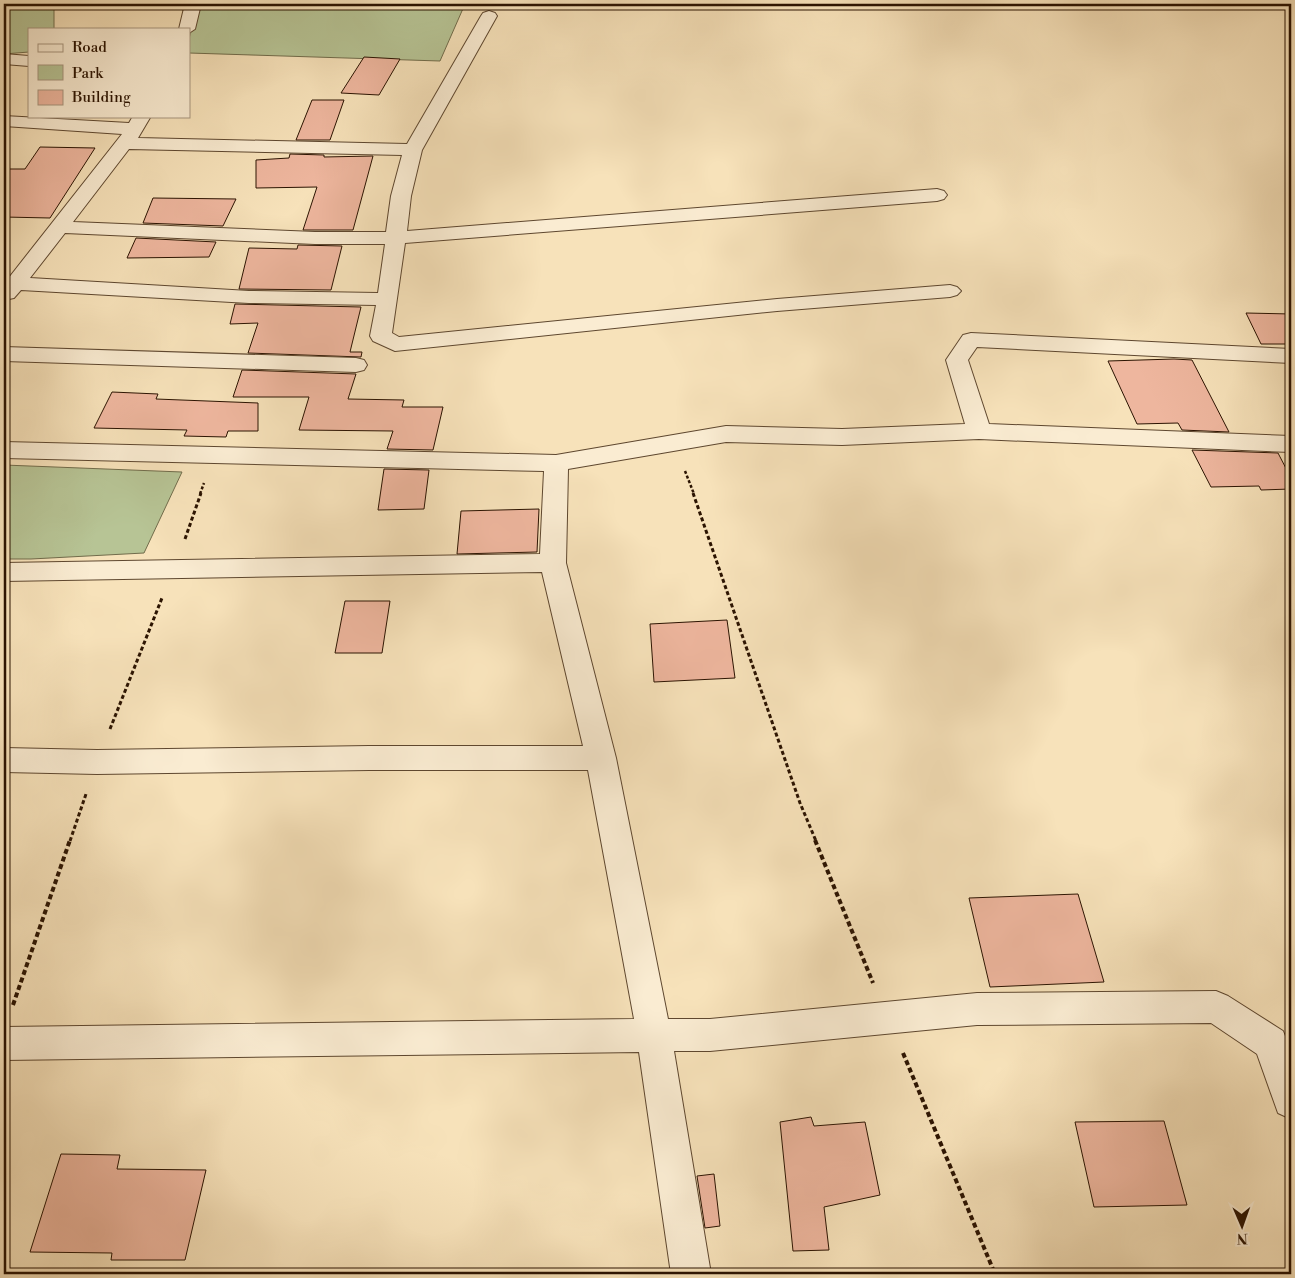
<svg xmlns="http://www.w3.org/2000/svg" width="1295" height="1278" viewBox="0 0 1295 1278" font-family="'Libre Bodoni',serif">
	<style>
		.green { fill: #b7c495; stroke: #716c4b }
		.building { fill: #eeb69e; stroke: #2b1301 }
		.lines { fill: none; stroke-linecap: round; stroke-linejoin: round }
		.street-casing { stroke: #5e472f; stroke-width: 2 }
		.path-far2 { stroke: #2b1301; stroke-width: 2.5; stroke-dasharray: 3 2; stroke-linecap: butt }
		.path-far1 { stroke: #2b1301; stroke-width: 3; stroke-dasharray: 4 2.5; stroke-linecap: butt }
		.path { stroke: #2b1301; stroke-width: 4; stroke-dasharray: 5 3; stroke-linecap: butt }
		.street { fill: #faecd2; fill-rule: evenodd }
	</style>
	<rect width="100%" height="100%" fill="#f7e2ba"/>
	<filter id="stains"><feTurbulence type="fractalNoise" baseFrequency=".004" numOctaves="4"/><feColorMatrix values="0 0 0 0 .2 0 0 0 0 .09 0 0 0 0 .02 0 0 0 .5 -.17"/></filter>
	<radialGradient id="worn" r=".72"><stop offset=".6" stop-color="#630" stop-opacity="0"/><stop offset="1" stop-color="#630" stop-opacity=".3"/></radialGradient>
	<!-- green -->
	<g class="green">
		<polygon points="4,4 54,4 54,29 29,29 29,52 4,54"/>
		<polygon points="173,4 465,4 440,61 189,53 189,39 193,21 181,8"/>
		<polygon points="4,465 182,472 144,553 31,559 4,559"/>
	</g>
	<!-- building -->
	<g class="building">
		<polygon points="364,57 400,59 379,95 341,93"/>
		<polygon points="312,100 344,100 330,140 296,140"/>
		<polygon points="40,147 95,148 50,218 4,217 4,169 25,169"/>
		<polygon points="290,154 324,155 324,157 373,156 353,230 303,230 317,187 256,188 256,160 289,158"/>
		<polygon points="153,198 236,199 223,226 143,223"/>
		<polygon points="136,238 216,242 209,257 127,258"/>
		<polygon points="298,245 342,246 331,290 239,289 249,248 297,249"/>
		<polygon points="235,304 361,307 350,352 362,352 361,357 248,353 258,323 230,324"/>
		<polygon points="1246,313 1291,314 1291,344 1261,344"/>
		<polygon points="1174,359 1192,360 1229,432 1182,430 1178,423 1137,424 1108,361"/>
		<polygon points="242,370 356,374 348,399 404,400 402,407 443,407 433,450 387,449 393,431 299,430 309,397 233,397"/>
		<polygon points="112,392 158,394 156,399 258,403 258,431 228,431 226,437 184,436 187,430 94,428"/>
		<polygon points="1192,450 1278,453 1291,478 1291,489 1261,490 1259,486 1211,487"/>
		<polygon points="384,469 429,470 424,509 378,510"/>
		<polygon points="539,509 537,552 457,554 461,511"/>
		<polygon points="345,601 390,601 382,653 335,653"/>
		<polygon points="727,620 735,678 654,682 650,624"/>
		<polygon points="1078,894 1104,982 990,987 969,898"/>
		<polygon points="811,1117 814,1126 865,1122 880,1195 824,1207 829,1250 793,1251 780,1122"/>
		<polygon points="1164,1121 1187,1205 1094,1207 1075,1122"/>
		<polygon points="61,1154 120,1155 117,1169 206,1170 185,1260 111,1260 112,1253 30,1252"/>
		<polygon points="714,1174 720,1226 705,1228 697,1176"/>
	</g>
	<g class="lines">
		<!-- street casing -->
		<g class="street-casing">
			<g id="street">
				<polygon points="185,4 201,4 195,29 189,33 189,29 179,29"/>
				<path d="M489 11 495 13 497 16 422 150 411 196 407 231 937 189 944 191 947 195 944 199 937 201 405 243 392 333 399 337 777 299 950 285 957 287 961 291 957 295 950 297 777 311 395 351 373 341 370 336 376 305 249 303 21 290 14 298 4 300V284L122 134 4 126V116L129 123 133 116H151L138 138 407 144 481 16 483 13ZM129 149 402 155 391 196 386 232H315L73 222ZM65 233 315 244H385L378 293 249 291 30 278Z"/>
				<polygon points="4,54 29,56 29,66 4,64"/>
				<polygon points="971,333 1291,349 1291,363 977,347 968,360 989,424 1291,436 1291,452 979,439 842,445 726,442 568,469 566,563 616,758 668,1019 710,1019 977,993 1216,991 1228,996 1283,1031 1291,1051 1291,1119 1278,1113 1257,1054 1211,1023 977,1025 710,1051 674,1051 711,1274 671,1274 639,1052 4,1060 4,1027 634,1019 588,770 369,770 97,774 4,772 4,748 97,750 369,746 583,746 542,572 4,581 4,563 540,554 544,471 4,458 4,442 556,455 726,426 842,429 965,424 946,360 963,335"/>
				<polygon points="4,347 356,358 364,360 367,365 364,370 356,372 4,361"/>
			</g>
		</g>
		<!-- path-far2 -->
		<g class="path-far2">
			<polyline points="685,471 694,494"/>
			<polyline points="200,494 204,483"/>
		</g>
		<!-- path-far1 -->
		<g class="path-far1">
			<polyline points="693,493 800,803 816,841"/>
			<polyline points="185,539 201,493"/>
			<polyline points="110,729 162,598"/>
			<polyline points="70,841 86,794"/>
		</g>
		<!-- path -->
		<g class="path">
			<polyline points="815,840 873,983"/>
			<polyline points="13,1005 70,840"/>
			<polyline points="903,1053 995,1274"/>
		</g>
		<!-- street -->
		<use href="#street" class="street"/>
	</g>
	<!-- margin -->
	<rect width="1295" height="1278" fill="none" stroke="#f7e2ba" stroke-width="20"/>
	<rect x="5" y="5" width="1285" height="1268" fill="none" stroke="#2b1301" stroke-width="2.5"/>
	<rect x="10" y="10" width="1275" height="1258" fill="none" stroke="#2b1301"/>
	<!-- legend -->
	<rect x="28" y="28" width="162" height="90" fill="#faecd2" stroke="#a7957e"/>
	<rect x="38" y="44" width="25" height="8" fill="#faecd2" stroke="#a7957e"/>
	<text x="72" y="52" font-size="15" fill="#2b1301">Road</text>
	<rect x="38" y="65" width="25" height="15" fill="#b7c495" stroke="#a7957e"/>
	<text x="72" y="78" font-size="15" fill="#2b1301">Park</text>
	<rect x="38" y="90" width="25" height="15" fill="#eeb69e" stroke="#a7957e"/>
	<text x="72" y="102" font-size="15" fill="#2b1301">Building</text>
	<!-- north arrow -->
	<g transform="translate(1242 1226) rotate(178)" stroke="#faecd2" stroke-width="4" paint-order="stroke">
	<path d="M0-4L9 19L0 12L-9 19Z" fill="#2b1301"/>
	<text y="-8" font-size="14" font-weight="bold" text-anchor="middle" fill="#2b1301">N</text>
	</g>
	<rect width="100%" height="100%" filter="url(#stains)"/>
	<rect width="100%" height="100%" fill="url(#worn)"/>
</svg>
